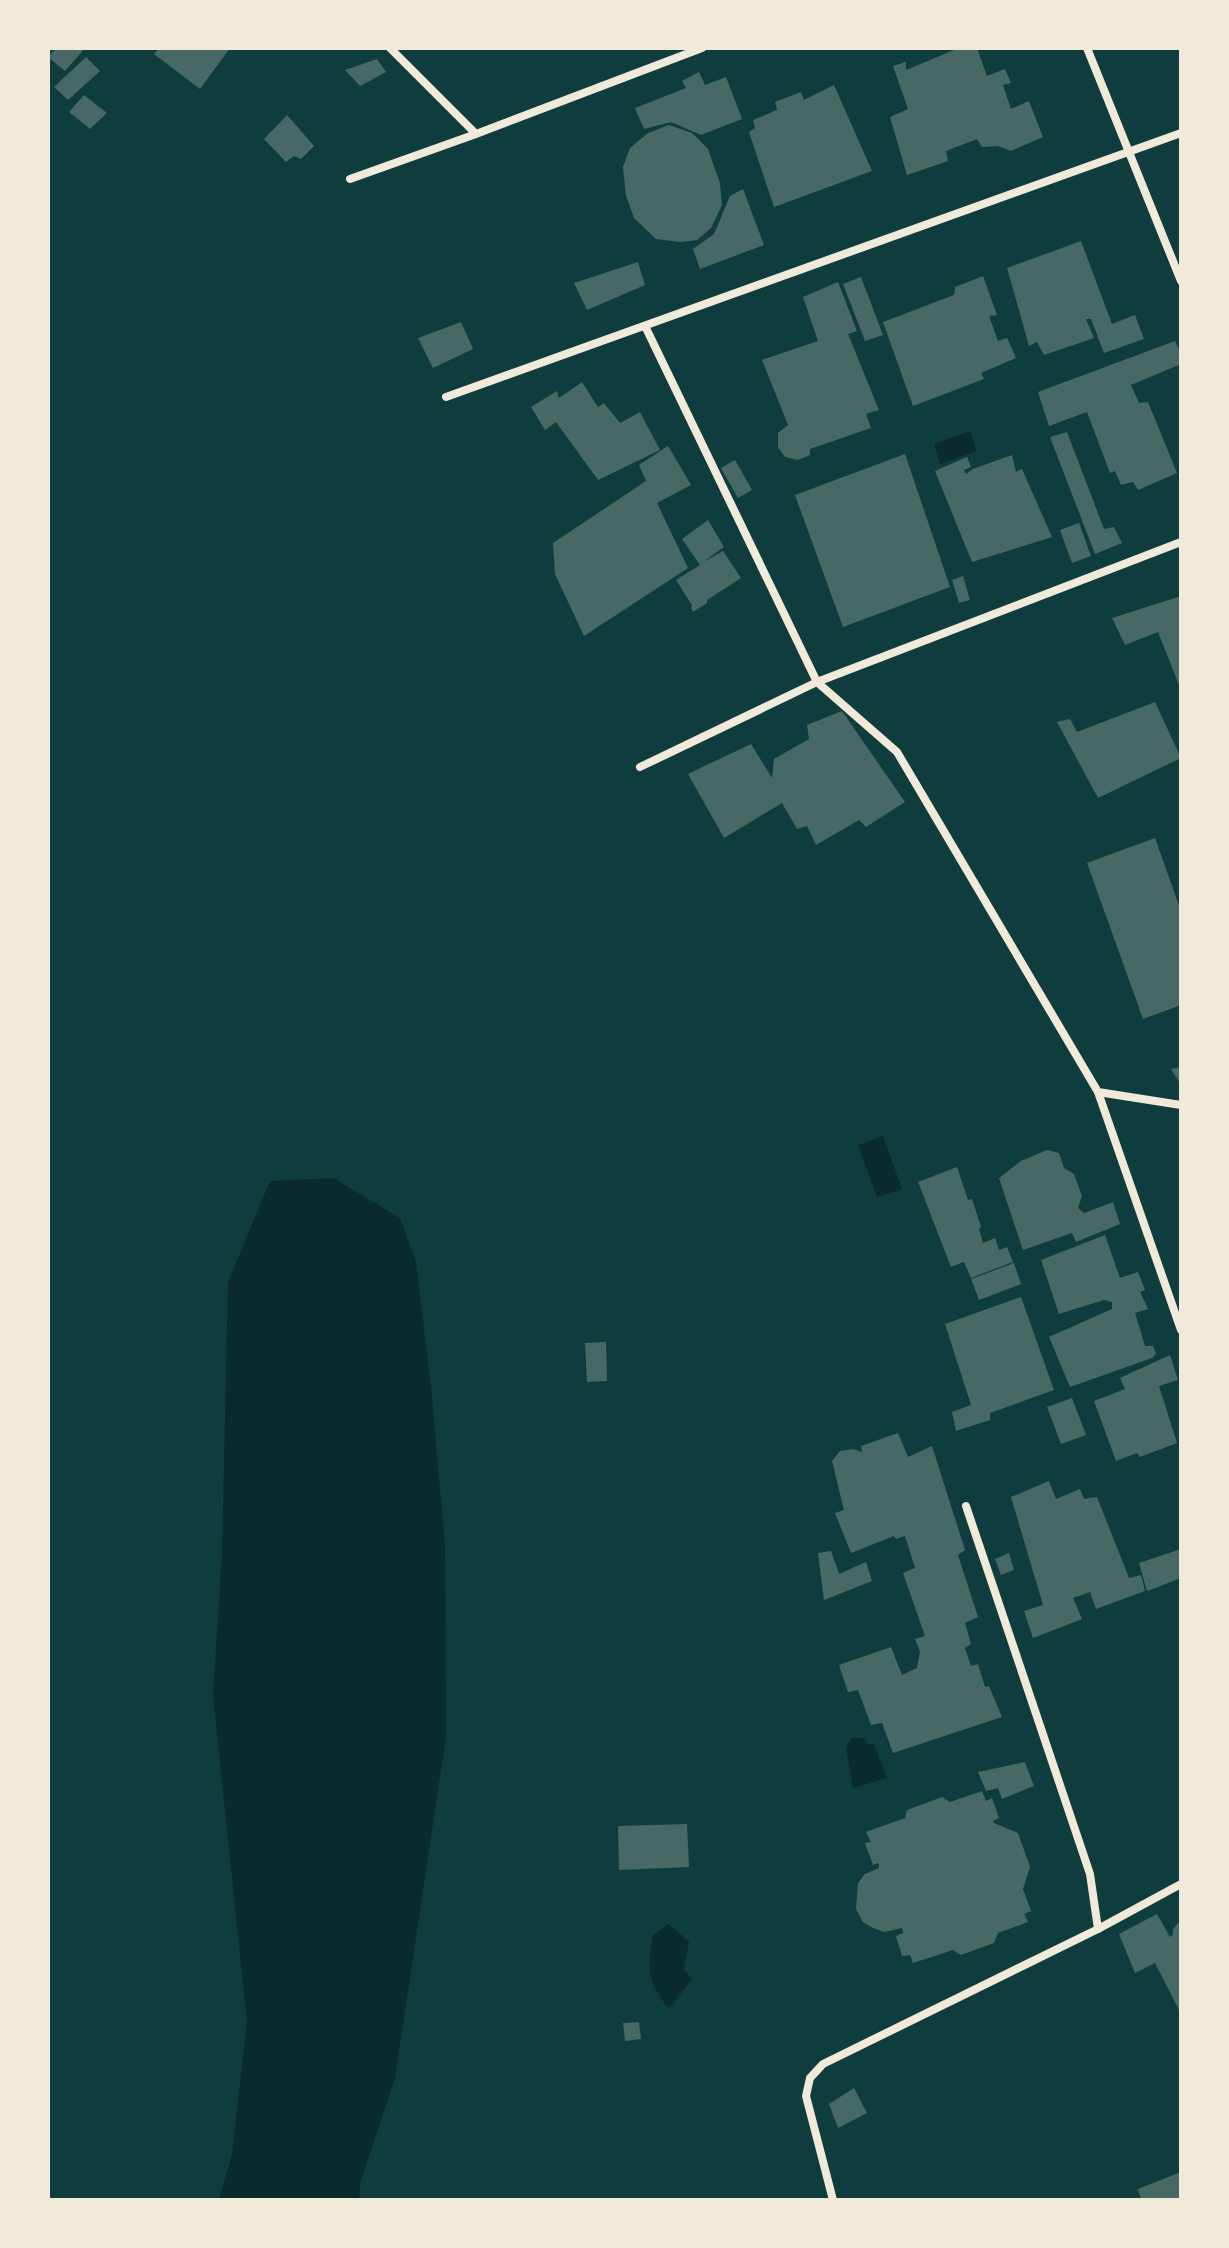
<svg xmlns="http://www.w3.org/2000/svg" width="1229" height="2248" font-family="'PT Sans',sans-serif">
  <rect width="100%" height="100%" fill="#0f3d3e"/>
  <path fill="#0a2a2b" d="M970,431L977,451L940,464L934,444Z
    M883,1136L902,1189L877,1197L858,1145Z
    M333,1178L400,1218L416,1262L431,1387L445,1546L446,1737L395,2078L360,2183L359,2200H219L232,2154L247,2022L213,1695L222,1554L228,1282L270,1181Z
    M851,1738H864L868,1744H874L887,1778L853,1788L846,1748Z
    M668,1924L689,1941L684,1969L692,1979L669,2009C647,1980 647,1971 653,1935Z"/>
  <path fill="#486865" d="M56,48H85L65,71L48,57Z
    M159,48H230L200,89L154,54Z
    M959,48H977L987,76L1005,69L1011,83L1003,85L1011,109L1029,101L1043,137L1011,151L998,146L982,147L977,139L946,151L948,161L907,175L890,117L908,109L893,66L906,62V70Z
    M86,57L100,71L68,100L54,87Z
    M377,59L386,72L360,86L345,70Z
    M699,72L705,85L726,77L742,119L701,135L671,122L644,129L635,108L686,88L682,81Z
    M834,85L872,171L774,207L749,132L755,128L753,120L777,110L775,102L801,92L804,100Z
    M84,95L107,113L90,129L69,112Z
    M287,115L314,146L301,159L294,156L286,162L264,139Z
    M669,125L692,133L708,149L720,183L722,205L711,228L697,240L681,242L656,239L634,218L626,196L623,167L630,148L648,133Z
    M743,189L764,245L700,269L693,249L714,234L730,196Z
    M1081,241L1112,324L1135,315L1144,339L1104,353L1091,319H1086L1094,338L1044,355L1037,342L1029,346L1007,268Z
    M638,262L645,285L587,310L574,283Z
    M983,276L997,315L989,316L998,341L1007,338L1016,358L981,373L984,379L913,406L883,322L954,295L955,287Z
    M861,277L883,335L865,341L843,284Z
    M838,282L857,331L848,334L879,410L866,414L871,428L810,449V455L798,460L785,457L778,447V433L788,425L762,360L818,341L803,297Z
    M461,322L473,349L433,368L418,338Z
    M1175,341L1181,354V364L1131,385L1139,403L1148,402L1177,473L1138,490L1133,482L1121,485L1115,471L1110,473L1087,412L1049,426L1038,392Z
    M582,382L598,407L604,403L620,423L640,412L660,450L598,480L556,422L545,430L531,407L557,391L559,398Z
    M1067,432L1104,529L1114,527L1122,543L1095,554L1050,437Z
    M668,446L691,485L657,503L688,568L584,636L555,574L553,543L646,481L639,465Z
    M905,454L950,587L843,627L795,495Z
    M1012,455L1016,472L1022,469L1052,537L972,562L935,471L967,457L971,467L964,470L966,474L973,469Z
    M735,460L752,490L738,498L721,468Z
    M708,520L724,547L703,562L723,551L741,578L707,600V603L693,612L691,608L692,605L676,580L700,565L682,539Z
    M1079,523L1091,556L1072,563L1060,530Z
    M963,576L970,600L959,603L952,580Z
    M1181,596V690L1158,632L1125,645L1112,618Z
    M1155,702L1181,758L1098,798L1057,722L1070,719L1077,732Z
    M842,711L905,802L866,827L859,820L816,845L807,826L797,829L782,803L724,838L688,774L751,744L772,778L774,759L809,739L807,725Z
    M1155,838L1181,911V1005L1143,1019L1087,863Z
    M1181,1067V1085L1171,1069Z
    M1047,1150L1059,1153L1064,1168L1074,1174L1082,1196L1078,1208L1084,1213L1113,1202L1120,1224L1076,1242L1072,1233L1023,1250L999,1178L1021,1161Z
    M957,1167L968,1200L972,1199L981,1227L979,1229L983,1243L995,1238L999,1250L1007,1247L1013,1262L971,1278L964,1262L951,1267L918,1182Z
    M1105,1235L1120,1278L1138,1272L1145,1290L1140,1292L1148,1309L1135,1313L1145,1346H1153L1156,1354L1152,1358L1070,1387L1049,1337L1112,1309V1302L1104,1300L1059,1314L1041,1260Z
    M1014,1263L1021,1284L979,1300L971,1279Z
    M1021,1297L1054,1390L990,1413V1420L956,1431L952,1412L971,1405L945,1324Z
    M606,1342L607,1381L587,1382L585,1343Z
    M1170,1355L1178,1380L1159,1386L1177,1443L1140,1457L1137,1453L1116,1461L1094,1401L1125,1389L1120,1378Z
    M1072,1398L1086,1435L1061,1444L1047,1407Z
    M898,1433L908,1457L932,1446L965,1550L958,1555L978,1617L965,1623L971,1644L965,1648L971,1666L978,1664L985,1687L989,1686L1002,1717L893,1753L882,1723L871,1725L858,1690L848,1692L839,1665L891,1647L902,1675L917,1668L920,1652L915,1639L925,1636L903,1573L915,1568L905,1536L896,1539L894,1536L851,1553L835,1513L844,1510L832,1461L840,1451L853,1449L862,1452L861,1446Z
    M1049,1481L1056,1499L1080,1489L1084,1499L1097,1497L1129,1578L1141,1575L1145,1591L1096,1609L1090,1592L1073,1598L1082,1619L1033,1638L1024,1611L1043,1605L1011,1497Z
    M1181,1549V1578L1147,1591L1139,1563Z
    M831,1551L839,1574L866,1562L872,1581L824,1600L818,1553Z
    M1009,1553L1014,1570L1001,1575L995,1559Z
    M1025,1762L1034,1786L1002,1799L998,1788L986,1791L978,1772Z
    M982,1791L986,1801L992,1798L999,1818L993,1821L994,1823L1018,1833L1030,1867L1023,1889L1031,1911L1024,1914L1028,1922L998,1933L994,1943L961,1955L953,1950L913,1963L910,1955L902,1956L896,1936L903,1933L902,1928L884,1932L873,1928L863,1922L856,1909L858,1883L865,1874L879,1868V1863L873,1865L865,1843L871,1842L866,1832L905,1818L907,1810L942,1797L950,1802Z
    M687,1824L689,1867L619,1870L618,1826Z
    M1157,1914L1170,1937L1173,1935V1929L1181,1920V2014L1155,1963L1135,1973L1119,1934Z
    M639,2022L641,2039L625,2041L623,2023Z
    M854,2088L867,2113L838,2128L829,2104Z
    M1181,2172V2200H1141L1138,2189Z"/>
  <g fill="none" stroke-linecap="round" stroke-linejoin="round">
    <path stroke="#f1e9da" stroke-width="8" d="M390,48L476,134
      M1087,48L1181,281
      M350,179L476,134L702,48
      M645,326L817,682L897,752L1098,1092L1181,1330
      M446,397L1181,133
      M640,767L817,682L1181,542
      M1098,1092L1181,1105
      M966,1506L1090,1874L1098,1929
      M833,2200L806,2096L810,2078L823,2064L1098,1929L1181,1884"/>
  </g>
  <rect width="1229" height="2248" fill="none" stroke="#f1e9da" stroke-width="100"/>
</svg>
